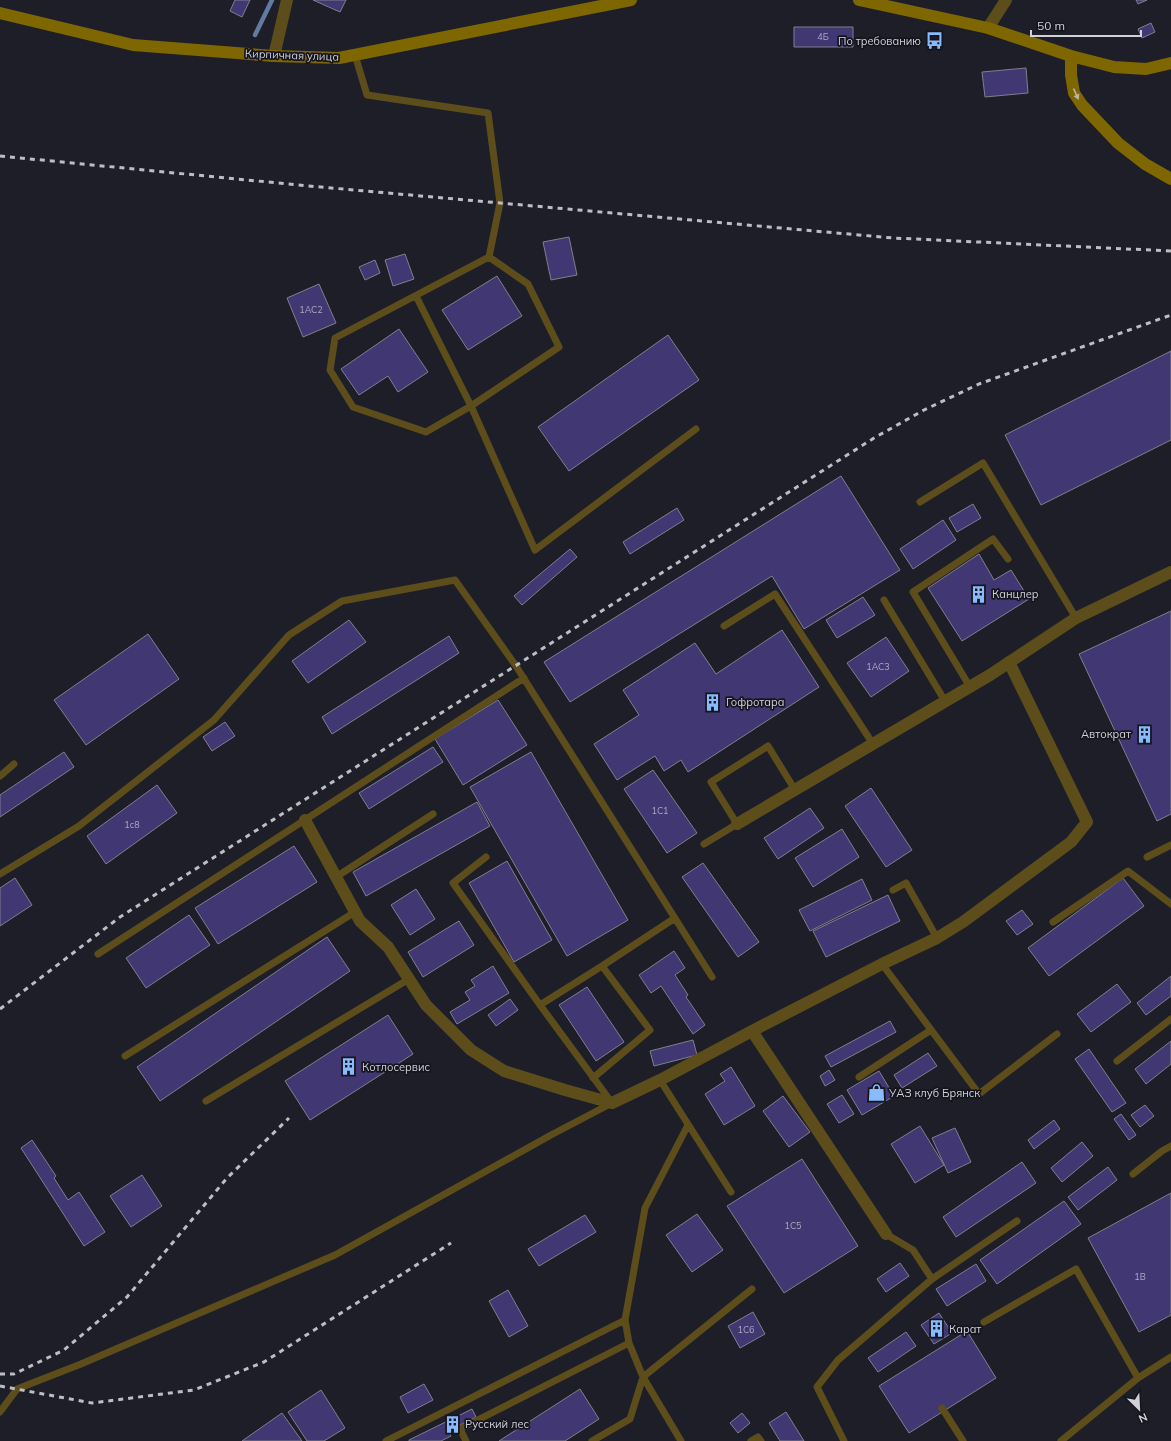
<svg xmlns="http://www.w3.org/2000/svg" width="1171" height="1441" font-family="Mulish,sans-serif">
  <rect width="100%" height="100%" fill="#1e1e29"/>
  <g fill="none" stroke-linecap="round" stroke-linejoin="round">
    <path stroke="#637ba3" stroke-width="4.5" d="M255,35L272,0"/>
  </g>
  <path fill="#413873" stroke="#7f7f8d" d="M235,0H250L242,17L230,11Z
    M313,0H346L340,12Z
    M1136,0H1147L1138,4Z
    M1151,23L1155,32L1142,38L1138,29Z
    M794,27H853V47H794Z
    M1026,68L1028,93L985,97L982,72Z
    M569,237L577,275L551,280L543,242Z
    M405,254L414,279L393,286L385,260Z
    M375,260L380,273L365,280L359,267Z
    M497,276L522,316L468,350L442,310Z
    M319,284L336,323L303,337L287,298Z
    M399,329L428,372L398,392L388,376L359,395L341,369Z
    M668,335L699,380L569,471L538,427Z
    M1171,351V440L1041,505L1005,435Z
    M841,476L900,570L804,629L772,576L570,702L544,662Z
    M973,504L981,518L957,532L949,518Z
    M677,508L684,520L630,554L623,542Z
    M943,520L956,540L913,569L900,549Z
    M570,549L577,557L522,605L514,596Z
    M979,554L994,580L1011,570L1029,599L962,641L928,588Z
    M863,597L875,615L837,638L826,620Z
    M1171,611V814L1157,821L1079,654Z
    M349,620L366,642L308,683L292,661Z
    M782,630L819,687L688,772L681,760L664,771L655,756L617,780L594,744L639,715L623,690L695,643L716,674Z
    M148,634L179,679L86,745L54,700Z
    M449,636L459,653L332,734L322,717Z
    M886,637L909,671L871,697L847,663Z
    M498,700L527,745L463,785L435,739Z
    M225,722L235,736L212,751L203,737Z
    M433,747L443,762L369,809L359,793Z
    M64,752L74,767L0,817V795Z
    M531,752L628,920L567,956L470,787Z
    M653,770L697,833L667,853L624,789Z
    M157,785L177,813L106,864L87,836Z
    M871,788L912,850L886,867L845,806Z
    M477,802L490,826L366,896L353,872Z
    M810,808L824,828L778,859L764,838Z
    M842,829L859,857L813,887L795,858Z
    M294,846L317,882L218,944L195,908Z
    M507,861L552,940L514,962L469,883Z
    M703,863L759,942L738,957L682,877Z
    M15,878L32,905L0,926V888Z
    M1123,878L1144,906L1049,976L1028,948Z
    M862,879L872,900L810,931L799,910Z
    M416,889L435,919L410,935L391,905Z
    M888,895L900,921L826,957L813,931Z
    M1022,910L1033,924L1017,935L1006,921Z
    M189,915L210,945L146,988L126,958Z
    M459,921L474,945L423,977L408,952Z
    M327,937L350,971L160,1101L137,1067Z
    M674,951L685,968L675,975L688,995L686,997L705,1025L693,1034L661,986L651,993L639,975Z
    M493,966L509,993L457,1024L450,1012L470,1000L465,992L475,986L471,980Z
    M1171,976V996L1146,1015L1137,1003Z
    M1117,984L1131,1002L1091,1032L1077,1014Z
    M587,987L624,1042L596,1061L559,1005Z
    M510,999L518,1010L496,1026L488,1015Z
    M388,1015L413,1054L310,1120L285,1081Z
    M890,1021L896,1032L831,1067L825,1056Z
    M693,1040L697,1055L654,1066L650,1051Z
    M1171,1041V1064L1146,1084L1135,1069Z
    M1089,1049L1126,1103L1112,1112L1075,1059Z
    M928,1053L937,1066L902,1088L894,1075Z
    M731,1067L755,1106L724,1125L705,1094L725,1081L720,1074Z
    M829,1070L835,1080L825,1086L820,1076Z
    M879,1071L894,1096L862,1115L847,1090Z
    M842,1095L854,1114L839,1123L827,1104Z
    M783,1096L810,1132L789,1147L763,1111Z
    M1145,1105L1154,1116L1140,1127L1131,1115Z
    M1121,1114L1136,1135L1129,1140L1114,1119Z
    M1054,1120L1060,1129L1034,1149L1028,1140Z
    M920,1126L944,1165L915,1183L891,1144Z
    M955,1128L971,1162L948,1173L932,1138Z
    M32,1140L56,1176L54,1178L68,1200L79,1192L105,1232L84,1246L21,1148Z
    M1082,1142L1093,1156L1062,1182L1051,1168Z
    M802,1159L858,1246L784,1293L727,1206Z
    M1022,1162L1036,1183L956,1237L943,1217Z
    M1108,1167L1117,1180L1078,1210L1068,1197Z
    M142,1175L162,1206L131,1227L110,1196Z
    M1171,1193V1315L1139,1332L1088,1238Z
    M1064,1201L1081,1224L997,1284L980,1260Z
    M697,1214L723,1250L692,1272L666,1235Z
    M585,1215L596,1232L539,1266L528,1249Z
    M900,1263L909,1276L886,1292L877,1279Z
    M976,1264L986,1281L947,1306L936,1289Z
    M508,1290L528,1326L509,1337L489,1301Z
    M753,1312L765,1334L740,1348L728,1326Z
    M939,1313L952,1333L934,1344L921,1325Z
    M967,1331L996,1378L909,1433L879,1386Z
    M906,1332L916,1346L878,1372L868,1358Z
    M424,1384L433,1400L408,1413L400,1397Z
    M580,1389L599,1419L565,1441H499Z
    M321,1390L345,1428L324,1441H307L288,1412Z
    M472,1409L476,1417L448,1431L451,1436L441,1441H409V1440Z
    M786,1412L804,1441H780L769,1423Z
    M282,1413L302,1441H242Z
    M742,1413L750,1423L738,1433L730,1423Z"/>
  <g fill="none" stroke-linecap="round" stroke-linejoin="round">
    <path stroke="#5c4d1b" stroke-width="7" d="M355,55L367,95L488,113L500,203L489,257L335,338L330,370L353,407L426,432L471,406L559,347L528,284L489,257
      M416,296L471,406L535,550L696,429
      M920,502L983,463L1076,618
      M884,600L945,701
      M724,626L775,594L873,744
      M970,687L913,592L993,539L1008,559
      M0,776L14,764
      M704,844L737,824L711,782L768,746L795,790
      M1147,857L1171,845
      M0,874L79,826L214,720L289,635L342,601L455,580L516,666L712,977
      M336,877L433,814
      M893,890L906,883L937,938
      M1053,922L1128,871L1171,904
      M98,954L524,678
      M882,964L979,1094L1057,1034
      M602,966L675,918
      M540,1005L602,966L650,1030L593,1078
      M125,1056L355,912
      M1117,1061L1171,1019
      M859,1077L931,1030
      M660,1080L731,1192
      M206,1101L409,979
      M1133,1174L1162,1151L1171,1146
      M886,1234L913,1250L932,1279
      M625,1320L629,1343
      M984,1322L1076,1269L1138,1378
      M942,1408L963,1441
      M0,1412L17,1389L81,1364L335,1255L551,1135L612,1103L540,1005L453,883L486,857
      M386,1441L625,1320L645,1208L688,1125
      M466,1441L460,1429L629,1343L643,1377L681,1441
      M592,1441L630,1419L643,1377L752,1289
      M751,1441L758,1437L761,1441
      M844,1441L817,1387L838,1360L932,1279L1017,1221
      M1061,1441L1138,1378L1171,1357"/>
    <path stroke="#5c4d1b" stroke-width="12" d="M988,28L1006,0
      M274,56L287,0
      M305,820L360,921L388,947L426,1005L471,1050L504,1071L565,1090L612,1103L660,1080L752,1031L882,964L937,938L963,922L1071,842L1087,822L1009,662
      M737,824L990,675L1076,618L1171,572
      M752,1031L886,1234"/>
    <path stroke="#7e6600" stroke-width="12" d="M859,0L988,28L1071,56L1114,67L1146,69L1171,63
      M0,13L133,45L274,56L339,58L631,0
      M1071,56V75L1074,93L1082,105L1118,143L1145,164L1171,179"/>
    <path stroke="#bdbdc5" stroke-width="3" stroke-dasharray="5 5" stroke-linecap="butt" d="M0,156L309,186L893,238L1171,251
      M0,1009L120,917L874,438L924,410L979,384L1171,315
      M0,1374H14L64,1350L127,1297L227,1178L289,1118
      M0,1386L92,1403L194,1390L264,1362L451,1243"/>
  </g>
  <defs><path id="oneway-solid" d="M-6-.8H1V-3.2L6.5 0L1 3.2V.8H-6Z"/></defs>
  <use fill="#bcb6a2" href="#oneway-solid" transform="translate(1076 94) rotate(66)"/>
  <defs>
    <symbol id="bus-bare" viewBox="-9 -9 18 18"><path d="M-5-6H5V4H4V6H2V4H-2V6H-4V4H-5ZM-3.5-4V0h7V-4ZM-3.5 1.2v1.5H-2V1.2ZM2 1.2v1.5H3.5V1.2Z" fill="#89bafc" stroke="#15151f" stroke-width="2.5" paint-order="stroke"/></symbol>
    <symbol id="building-bare" viewBox="-9 -9 18 18"><path d="M-4-6H4V6H1V3H-1V6H-4ZM-2.5-4.3h1.7v1.8h-1.7ZM.8-4.3h1.7v1.8H.8ZM-2.5-1h1.7V.8h-1.7ZM.8-1h1.7V.8H.8Z" fill="#89bafc" stroke="#15151f" stroke-width="2.5" paint-order="stroke"/></symbol>
    <symbol id="shop-bare" viewBox="-9 -9 18 18"><path d="M-5-2.5h2.3a2.7 3.5 0 0 1 5.4 0H5L5.5 6h-11ZM-1.5-2.5h3a1.5 2.3 0 0 0-3 0Z" fill="#89bafc" stroke="#15151f" stroke-width="2.5" paint-order="stroke"/></symbol>
  </defs>
  <g fill-rule="evenodd">
    <use href="#bus-bare" x="922" y="28" width="25" height="25"/>
    <use href="#building-bare" x="966" y="582" width="25" height="25"/>
    <use href="#building-bare" x="700" y="690" width="25" height="25"/>
    <use href="#building-bare" x="1132" y="722" width="25" height="25"/>
    <use href="#building-bare" x="336" y="1054" width="25" height="25"/>
    <use href="#shop-bare" x="864" y="1080" width="25" height="25"/>
    <use href="#building-bare" x="924" y="1316" width="25" height="25"/>
    <use href="#building-bare" x="440" y="1412" width="25" height="25"/>
  </g>
  <g text-anchor="middle" stroke-width="3.5" stroke-linejoin="round" paint-order="stroke">
    <g font-size="9" fill="#acaabf">
      <text x="823" y="40">4Б</text>
      <text x="311" y="313">1АС2</text>
      <text x="878" y="670">1АС3</text>
      <text x="660" y="814">1С1</text>
      <text x="132" y="828">1с8</text>
      <text x="793" y="1229">1С5</text>
      <text x="1140" y="1280">1В</text>
      <text x="746" y="1333">1С6</text>
    </g>
    <g font-size="11" fill="#d0d0d8" stroke="#15151f" text-anchor="start">
      <text x="921" y="45" text-anchor="end">По требованию</text>
      <text x="992" y="598">Канцлер</text>
      <text x="726" y="706">Гофротара</text>
      <text x="1131" y="738" text-anchor="end">Автократ</text>
      <text x="362" y="1071">Котлосервис</text>
      <text x="889" y="1097">УАЗ клуб Брянск</text>
      <text x="949" y="1333">Карат</text>
      <text x="465" y="1428">Русский лес</text>
    </g>
    <g font-size="11" fill="#d0d0d8" stroke="#15151f">
      <text transform="translate(292 55) rotate(2)" y="4">Кирпичная улица</text>
    </g>
  </g>
  <g transform="translate(1139 1409) rotate(156)" stroke="#15151f" stroke-width="3" paint-order="stroke">
  <path d="M0-3L7 15L0 10L-7 15Z" fill="#d0d0d8"/>
  <text y="-6" font-size="11" font-weight="bold" text-anchor="middle" fill="#d0d0d8">N</text>
  </g>
  <path d="M1031 30v6h110v-6" fill="none" stroke="#d0d0d8" stroke-width="2"/>
  <text x="1037" y="30" font-size="12" fill="#d0d0d8" stroke="#15151f" stroke-width="3" paint-order="stroke">50 m</text>
</svg>
